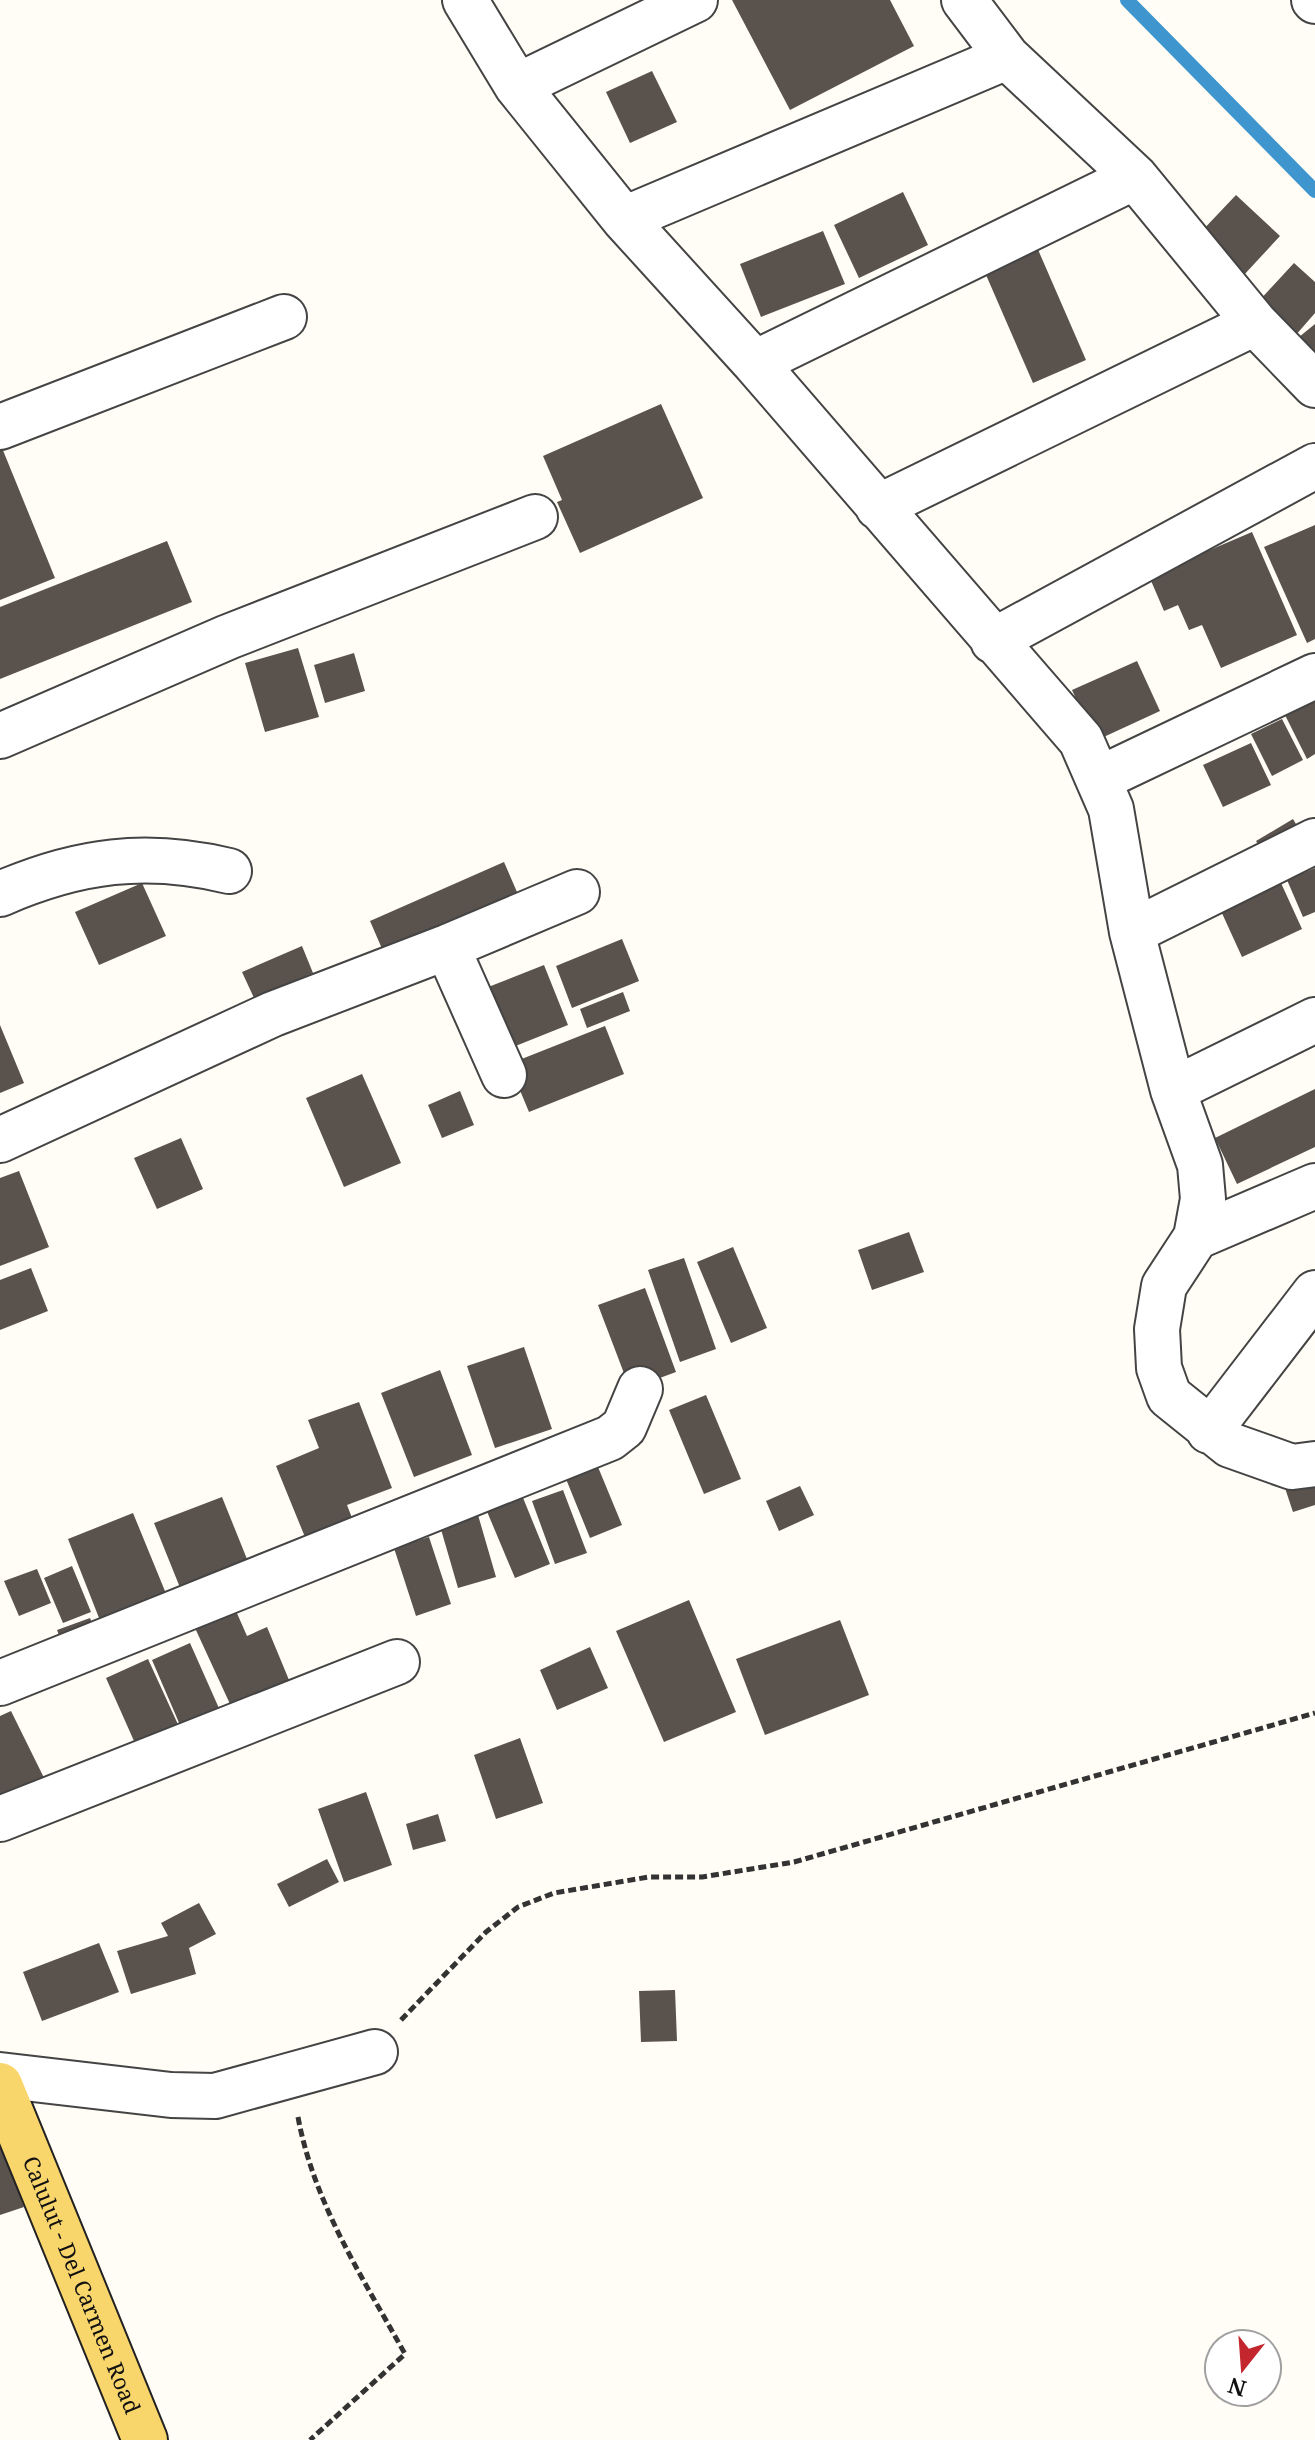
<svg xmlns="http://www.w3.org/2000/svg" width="1315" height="2440" font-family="'Noto Serif',serif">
  <rect width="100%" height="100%" fill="#fffdf5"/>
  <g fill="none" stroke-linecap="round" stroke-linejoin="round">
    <path stroke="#3f96cf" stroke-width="14" d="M1127,0L1315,191"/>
  </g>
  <path fill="#5a524d" d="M732,0H890L914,46L790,110Z
    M652,71L677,122L630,143L606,92Z
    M903,192L928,245L859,278L834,225Z
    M1236,195L1280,236L1243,276L1199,234Z
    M823,231L845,284L761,317L740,264Z
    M1036,245L1086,360L1033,383L983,268Z
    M1294,263L1315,282V313L1295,336L1258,302Z
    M1315,324V355L1299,337Z
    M661,404L703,498L580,553L557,502L562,500L543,456Z
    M0,443L55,578L0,600Z
    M1315,525V639L1307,643L1264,547Z
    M1252,532L1297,635L1221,668L1202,625L1189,630L1178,605L1164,611L1149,576Z
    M167,541L192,602L0,679V607Z
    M298,648L319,717L265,732L245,663Z
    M354,653L365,691L325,703L314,665Z
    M1137,661L1160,711L1095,741L1072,690Z
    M1315,691V754L1307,759L1281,707Z
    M1282,719L1303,760L1272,776L1251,734Z
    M1251,743L1271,785L1223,807L1203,765Z
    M1293,819L1303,836L1267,858L1256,841Z
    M504,862L517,892L383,951L370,921Z
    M1315,868V912L1303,917L1287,880Z
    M142,883L166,936L99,965L75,912Z
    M1281,883L1302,929L1242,957L1221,911Z
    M622,939L639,981L572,1008L556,966Z
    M302,946L313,973L254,998L242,972Z
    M544,965L568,1025L498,1053L473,993Z
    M623,992L630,1011L587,1028L580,1009Z
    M0,1025L24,1083L0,1093Z
    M605,1026L624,1074L529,1112L509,1064Z
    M362,1074L401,1163L344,1187L306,1098Z
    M1315,1089V1147L1237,1184L1215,1138Z
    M460,1091L474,1125L442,1138L428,1105Z
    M181,1138L203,1189L157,1209L134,1158Z
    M19,1171L49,1247L0,1266V1178Z
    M909,1232L924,1272L872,1290L858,1250Z
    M733,1247L767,1328L731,1343L697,1262Z
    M684,1258L716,1349L680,1362L648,1270Z
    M31,1268L48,1311L0,1330V1280Z
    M645,1288L676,1372L630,1389L598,1305Z
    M524,1347L552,1429L495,1448L467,1366Z
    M440,1370L472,1455L414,1477L381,1393Z
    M706,1395L741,1479L704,1494L669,1410Z
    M359,1402L392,1488L347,1505L354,1523L307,1542L276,1466L319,1448L308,1420Z
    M598,1467L622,1525L590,1538L566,1479Z
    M1315,1475V1505L1293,1512L1284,1485Z
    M800,1486L814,1515L779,1531L766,1501Z
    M519,1488L550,1564L515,1578L483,1502Z
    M563,1490L587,1553L555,1564L532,1501Z
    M222,1497L249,1564L181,1590L154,1523Z
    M476,1508L496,1577L458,1588L438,1519Z
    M133,1513L167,1596L101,1623L68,1539Z
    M429,1537L451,1604L416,1616L394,1548Z
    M72,1566L91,1612L63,1623L44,1578Z
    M37,1569L51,1603L19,1616L4,1581Z
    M689,1600L736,1712L664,1742L616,1631Z
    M236,1611L247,1636L267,1627L294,1692L236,1717L195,1628Z
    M90,1618L98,1638L65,1651L57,1630Z
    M840,1620L869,1695L765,1735L736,1659Z
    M190,1643L222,1715L183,1732L152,1660Z
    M590,1647L608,1688L557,1710L540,1670Z
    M148,1659L181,1731L138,1750L106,1678Z
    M11,1711L50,1790L0,1813V1716Z
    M520,1738L543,1803L496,1819L474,1755Z
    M366,1792L392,1865L344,1882L318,1809Z
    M438,1814L446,1841L413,1850L406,1824Z
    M327,1859L339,1882L289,1907L277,1884Z
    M199,1903L216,1934L189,1948L196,1974L131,1994L117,1951L168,1936L161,1923Z
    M99,1943L119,1992L42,2021L23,1972Z
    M675,1990L677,2041L641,2042L639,1991Z
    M0,2136L24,2207L0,2215Z"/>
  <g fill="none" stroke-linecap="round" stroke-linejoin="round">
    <defs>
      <path id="minor" d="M465,0L517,86L624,219L755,363L1081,740L1111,809L1132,932L1173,1090L1200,1165L1203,1199L1196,1237L1164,1286L1157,1329L1159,1368L1169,1396L1230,1445L1292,1467L1315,1464
        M964,0L1007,57L1135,177L1255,323L1315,385
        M1314,0L1315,1
        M517,86L695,0
        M624,219L1007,57
        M755,363L1135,177
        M0,427L284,317
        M878,507L1255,323
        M993,641L1315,466
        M0,736L228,637L535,517
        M1099,779L1315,676
        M0,894C78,860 146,851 229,871
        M1132,932L1315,841
        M447,947L504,1075
        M1173,1090L1315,1020
        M0,1140L273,1014L447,947L577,892
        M1196,1237L1315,1186
        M1209,1431L1315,1293
        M0,1683L610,1438L624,1427L640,1389
        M0,1819L397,1662
        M0,2075L171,2095L215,2096L375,2052"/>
      <g id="major">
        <path id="s1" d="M0,2085L145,2440"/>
      </g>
    </defs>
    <use href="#minor" stroke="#444" stroke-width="48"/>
    <use href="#major" stroke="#222" stroke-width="48"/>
    <path stroke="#333" stroke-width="5" stroke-dasharray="8 4" stroke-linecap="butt" d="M401,2020L486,1932L518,1907L554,1893L649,1877H702L794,1862L1315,1713
      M298,2117C314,2204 363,2278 405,2354L310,2440"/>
    <use href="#minor" stroke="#fff" stroke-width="44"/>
    <use href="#major" stroke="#f9d66b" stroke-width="44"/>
  </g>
  <g text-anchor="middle" stroke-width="8" stroke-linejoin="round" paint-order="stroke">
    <g font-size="22" fill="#111" stroke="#fff">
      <text dy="8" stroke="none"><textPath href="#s1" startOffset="216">Calulut - Del Carmen Road</textPath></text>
    </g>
  </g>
  <g transform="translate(1243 2368) rotate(197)"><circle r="38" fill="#ffffff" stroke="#a0a0a0" stroke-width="2"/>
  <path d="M0-6L14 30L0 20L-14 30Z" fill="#c4262e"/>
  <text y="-12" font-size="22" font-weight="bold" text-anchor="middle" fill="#111111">N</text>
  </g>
</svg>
